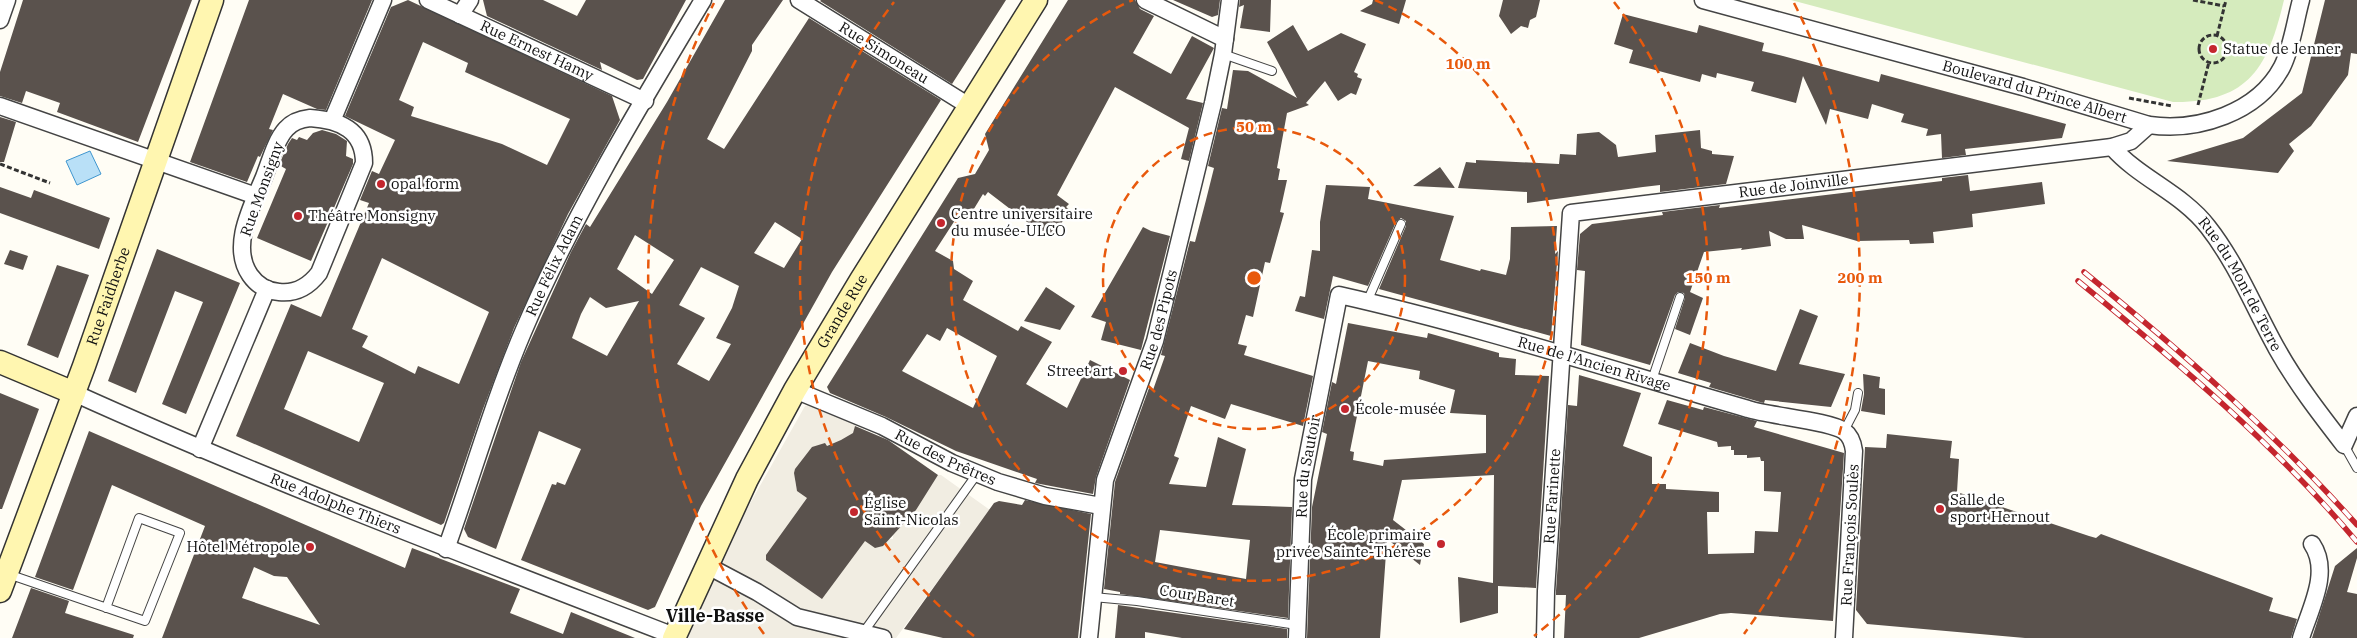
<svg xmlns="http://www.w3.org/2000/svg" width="2357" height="638" font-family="'IBM Plex Serif',serif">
  <rect width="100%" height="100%" fill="#fffdf5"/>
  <path fill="#d5ebbd" d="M1791,0H2284C2268,67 2249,103 2173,102Z"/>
  <path fill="#f1ede2" d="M814,404L856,422L852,439L818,450L813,447L795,470L799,476L795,481L797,490L808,498L804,501L805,502L799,511L798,510L775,546L767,553L766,558L819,597L826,594L825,593L831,585L832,586V582L864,540L893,539V535L907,516L916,511L915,509L938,475H941L990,510L896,638H684L721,555L805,406Z"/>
  <path fill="#b9e0f7" stroke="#3f96cf" d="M90,151L101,174L77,185L66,161Z"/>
  <path fill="#5a524d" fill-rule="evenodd" d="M23,0H192L138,142L57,112L60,103L26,91L22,103L0,96V72Z
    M249,0H372L326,110L317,109L283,94L269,129L273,130L260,157L258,156L247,182L190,162Z
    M408,0L612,96L620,120L568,214L514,328L483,409L444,523L441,525L236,436L291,304L321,317L369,203L360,200L372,171L379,174L395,140L345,116L391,7ZM423,42L468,63L465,72L570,119L547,165L502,144L411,116L414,107L399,100ZM382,258L489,312L459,384L418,366L415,374L362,347L368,336L352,329ZM308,351L384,383L359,442L284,409Z
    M483,0H543L577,16L586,0H686L643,79L637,80L600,62L602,70L487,16Z
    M725,0H783L752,45V51L707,139L724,149L809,18L941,100L832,272L701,506L655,607L648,610L521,560L552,484L556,485L557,482L565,485L581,449L539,431L496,549L468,537L464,529L521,362L571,252L586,224L590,227L667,102ZM775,222L802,239L784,268L754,253ZM635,235L674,260L652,294L617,269ZM701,267L739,286L732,308L716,338L731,344L709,381L677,364L705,318L679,305ZM590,297L606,308L639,301L607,356L572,338L581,314Z
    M821,0H1006L952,84L820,1Z
    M1068,0H1135L1140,9L1154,16L1133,53L1171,74L1192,36L1214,48L1186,99L1203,103L1189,161L1181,159L1189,128L1115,87L1057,195L1069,204L1066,207L1071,211L1051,236L1046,232L1044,235L988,192L985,196L983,194L972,212L968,209L963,216L959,214L935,251L953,261L954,269L973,281L963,300L1018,331L1021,326L1052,342L1026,384L1067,408L1090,360L1130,380L1096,477L1093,494L1035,483L1037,479L956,451L886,417L830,393L827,387L958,178L975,174L989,150L985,134ZM947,328L997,356L973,408L902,371L927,334L940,341Z
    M1173,0H1220L1218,15L1212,17Z
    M1240,0H1271L1270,32L1240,28L1244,5L1239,7Z
    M1373,0H1406L1399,24L1360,11L1372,4Z
    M1503,0H1540L1536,17L1530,20L1528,28L1521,26L1511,34L1499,16Z
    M2325,0H2357V54L2351,53L2348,75L2311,126L2289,144L2294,151L2278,173L2167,161L2243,138L2302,93Z
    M1623,14L1697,33L1699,25L1764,43L1762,51L1783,56L1879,82L1881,74L2066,124L2062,138L1965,149L1966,155L1942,158L1941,134L1926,136L1928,129L1901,122L1904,114L1872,104L1868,119L1830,109L1826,125L1803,76L1796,103L1751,91L1754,82L1717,73L1716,78L1702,74L1700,82L1629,63L1633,50L1614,44Z
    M1293,25L1308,51L1341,33L1366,44L1354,72L1358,74L1357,77L1362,79L1356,95L1351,93L1338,101L1325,81L1306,103L1309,105L1287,113L1277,168L1280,169L1278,180H1287L1280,212L1284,213L1270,263L1265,262L1253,317L1246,315L1238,344L1247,346L1244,355L1313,376L1303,426L1231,404L1225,419L1191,406L1174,456L1179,458L1169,484L1206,487L1218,437L1246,449L1232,505L1292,507L1288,618L1120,594V592L1104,589L1115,482L1149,388L1153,390L1165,356L1161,355L1190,241L1195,242L1206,200L1214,168L1208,166L1222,108L1227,109L1233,70L1248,71L1297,98L1267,42ZM1160,530L1250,540L1246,579L1155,562Z
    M0,117L16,122L4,162H0Z
    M322,130L336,134L347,141L346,156L353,159V164L311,261L257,238L286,169L279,165L288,144L292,138L297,140L299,137L307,140L313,133Z
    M1700,130L1701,148L1712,151V154L1734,156L1726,184L1660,192V185L1643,187L1527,203V192L1458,188L1466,162L1476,163V160L1559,164L1560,154L1576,155L1577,134L1599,132L1616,145L1618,157L1656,152L1655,135Z
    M1440,167L1455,188L1413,186Z
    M1968,175L1970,191L2042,182L2045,204L1972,214L1973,227L1933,232L1934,243L1910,244L1909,240L1857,241L1802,225L1804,239H1786L1769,231L1771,246L1741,250L1742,248L1704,252L1690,292L1703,298L1690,335L1675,329L1685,298L1684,293L1678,292L1675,295L1650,365L1581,345L1585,271L1577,270L1580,234L1592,224L1663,215L1662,212L1720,205L1719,208L1942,181V178Z
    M1326,185L1370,187L1368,199L1454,216L1440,260L1480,271L1481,269L1506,275L1510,259L1511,227L1557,226L1555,254L1558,251L1551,336L1379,289L1406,226V221L1401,218L1396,222L1368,286L1333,276L1324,319L1295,311L1300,296L1305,297L1312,250L1320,251V222Z
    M0,187L31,198L34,190L110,218L99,249L0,213Z
    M1143,227L1151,231L1170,236L1141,350L1101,340L1106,322L1091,317Z
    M157,249L240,283L186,414L162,404L203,302L175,291L136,393L108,381Z
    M10,250L28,256L23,270L4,264Z
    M57,265L89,275L58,358L27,345Z
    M1046,287L1075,306L1060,330L1024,321Z
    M1800,309L1818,316L1799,364L1845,374L1831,407L1765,400L1764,403L1760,402L1709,387L1711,383L1678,373L1690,343L1724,356L1776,371Z
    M1348,323L1427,338L1428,333L1499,353V357L1516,359L1515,375L1549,376L1536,588L1498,586V613L1460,623L1458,577L1493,583L1494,475L1402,480L1393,520L1424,544L1420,565L1387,539L1380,638H1307L1312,507L1327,434L1322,432L1332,382L1336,384ZM1368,361L1420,371L1419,379L1455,390L1450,413L1486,415V453L1384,460L1383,466L1353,460L1354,452L1350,451Z
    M1863,374L1880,377L1879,388L1885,389V415L1861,411L1864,394Z
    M1579,375L1641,393L1623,446L1652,457V484H1666V489L1719,492V512H1707L1708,554L1754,553L1755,531L1778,532L1781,492L1764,491V461H1761L1760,457L1747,458V455H1734V450H1731V446L1718,447L1717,442L1658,424L1667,400L1703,410L1704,407L1757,421L1754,427L1844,453L1833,621L1731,613L1720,614L1639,638H1564L1566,595H1556V591L1568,405L1577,406Z
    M0,393L39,409L2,509H0Z
    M855,426L888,440L938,475L916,510L883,546L875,548L865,541L822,599L766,560V555L807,498L797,491L794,473L795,469L812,447L825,443L827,446L841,440L853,433Z
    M89,431L405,568L412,548L520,589L510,613L563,634L571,612L635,638H162L205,526L112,485L73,590L35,577ZM254,567L274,576L287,577L320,625L242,598Z
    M1887,434L1952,441L1950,458L1959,459L1957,492L2089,536L2096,538L2101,534L2273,598L2269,611L2297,619L2291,638H2025L1867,624L1856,610L1865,447L1886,448Z
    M1025,500L1091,514L1078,638H943L904,629L994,503L999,501L1022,505Z
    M2357,548V558L2347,592L2357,594V638H2312L2335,566Z
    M31,588L69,601L65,613L134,635L133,638H12Z
    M1118,605L1287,629V638H1182L1145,632V638H1115Z"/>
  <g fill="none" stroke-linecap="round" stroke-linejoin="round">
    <defs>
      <path id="lane" d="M1223,54L1272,71
        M1367,302L1401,224
        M1652,380L1680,297
        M1844,431L1855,410L1858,393
        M2344,445L2357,468
        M8,574L145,621L180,533L139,518L106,608
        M1093,597L1137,601L1297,625
        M863,633L977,474"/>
      <g id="street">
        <path id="s1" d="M428,0L645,101"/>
        <path id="s2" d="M799,0L969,106"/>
        <path d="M1145,0L1225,39"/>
        <path id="s3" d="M1703,0L2023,87L2149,125C2197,132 2258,113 2282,67C2292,47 2295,22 2301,0"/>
        <path d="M460,15L470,0"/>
        <path d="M0,20L7,0"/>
        <path d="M0,106L256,196"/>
        <path d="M310,118C340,120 364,130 364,163L319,273C309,286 296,294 279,292C267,291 257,285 250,275C230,246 252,206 264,177C270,162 275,141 286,129C292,122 301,119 310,118Z"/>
        <path d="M332,121L383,0"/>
        <path id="s4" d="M2112,147C2140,179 2182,193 2208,227C2237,264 2254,308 2277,349C2296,383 2320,414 2344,445L2357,416"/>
        <path id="s5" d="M795,390L882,426L952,463L998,482L1045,496L1101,506"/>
        <path id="s6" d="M74,393C271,482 473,558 674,636"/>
        <path d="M200,449L267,289"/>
        <path id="s7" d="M446,549C472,477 493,402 523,332C571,219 640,105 703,0"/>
        <path d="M706,565L757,592L797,617L883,638"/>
        <path id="s8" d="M1089,638L1105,480L1155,341L1213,103L1223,54L1230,0"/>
        <path id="s9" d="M1297,638L1303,479L1339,295C1477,326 1612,370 1748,409C1770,416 1830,421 1844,431C1851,436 1853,443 1854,451L1844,638"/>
        <path id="s10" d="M1545,638L1546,591L1571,213L2112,147L2131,141L2149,125"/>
        <path d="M2301,638C2310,609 2331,572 2312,544"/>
      </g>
      <g id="secondary">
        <path d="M0,362L74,393"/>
        <path id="s11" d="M0,591L84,366L212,0"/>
        <path id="s12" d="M674,638L747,479L795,390L861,280L1036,0"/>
      </g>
    </defs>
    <use href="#lane" stroke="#444" stroke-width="10"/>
    <use href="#street" stroke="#444" stroke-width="19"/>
    <use href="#secondary" stroke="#333" stroke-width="25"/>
    <path stroke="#333" stroke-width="3" stroke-dasharray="5 2.5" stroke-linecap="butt" d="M2193,0L2224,6
      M2199 49a14 14 0 1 1 28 0a14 14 0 1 1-28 0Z
      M2217,36L2226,0
      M2129,98L2172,106
      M2198,105L2209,62
      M0,164L50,183"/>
    <use href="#lane" stroke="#fff" stroke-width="8"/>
    <use href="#street" stroke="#fff" stroke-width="16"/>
    <use href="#secondary" stroke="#fff6b0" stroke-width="22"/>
    <defs>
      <path id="rail" d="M2084,272C2181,351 2274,432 2357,525
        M2078,281C2177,362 2275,444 2357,542"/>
    </defs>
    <use href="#rail" stroke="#c4262e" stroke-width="5.5"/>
    <use href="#rail" stroke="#fff" stroke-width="4" stroke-dasharray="11" stroke-linecap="butt"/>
  </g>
  <g fill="none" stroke="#e8590c" stroke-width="2.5" stroke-dasharray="9 6">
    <circle cx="1254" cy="278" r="151"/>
    <path d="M1375 0A303 303 0 1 1 1133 0"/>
    <path d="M974 636A454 454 0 0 1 894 2M1614 2A454 454 0 0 1 1534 636"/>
    <path d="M764 634A606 606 0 0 1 714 3M1794 3A606 606 0 0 1 1744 634"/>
  </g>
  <g fill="#c4262e" stroke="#fff" stroke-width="2">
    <circle cx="2213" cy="49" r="5"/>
    <circle cx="381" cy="184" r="5"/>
    <circle cx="298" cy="216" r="5"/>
    <circle cx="941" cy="223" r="5"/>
    <circle cx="1123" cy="371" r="5"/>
    <circle cx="1345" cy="409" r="5"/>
    <circle cx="1940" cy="509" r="5"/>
    <circle cx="854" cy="512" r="5"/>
    <circle cx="1441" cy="544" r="5"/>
    <circle cx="310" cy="547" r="5"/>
  </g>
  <g text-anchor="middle" stroke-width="5" stroke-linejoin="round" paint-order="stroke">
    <g font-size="15" fill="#111" stroke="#fff" text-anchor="start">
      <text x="2223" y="54">Statue de Jenner</text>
      <text x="391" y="189">opal form</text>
      <text x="951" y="219">Centre universitaire<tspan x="951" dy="17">du musée-ULCO</tspan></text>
      <text x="308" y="221">Théâtre Monsigny</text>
      <text x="1113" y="376" text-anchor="end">Street art</text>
      <text x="1355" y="414">École-musée</text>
      <text x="1950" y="505">Salle de<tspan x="1950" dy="17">sport Hernout</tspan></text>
      <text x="864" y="508">Église<tspan x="864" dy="17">Saint-Nicolas</tspan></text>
      <text x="1431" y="540" text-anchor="end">École primaire<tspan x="1431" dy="17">privée Sainte-Thérèse</tspan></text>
      <text x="300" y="552" text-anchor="end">Hôtel Métropole</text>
    </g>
    <g font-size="15" fill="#111" stroke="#fff">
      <text dy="5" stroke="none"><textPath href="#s1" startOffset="120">Rue Ernest Hamy</textPath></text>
      <text dy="5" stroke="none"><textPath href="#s2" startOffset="100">Rue Simoneau</textPath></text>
      <text dy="5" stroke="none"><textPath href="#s3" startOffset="344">Boulevard du Prince Albert</textPath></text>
      <text dy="5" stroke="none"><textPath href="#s10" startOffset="650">Rue de Joinville</textPath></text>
      <text transform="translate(262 189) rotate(-70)" y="5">Rue Monsigny</text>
      <text dy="5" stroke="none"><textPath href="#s7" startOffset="304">Rue Félix Adam</textPath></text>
      <text dy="5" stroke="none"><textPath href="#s4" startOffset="191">Rue du Mont de Terre</textPath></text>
      <text dy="5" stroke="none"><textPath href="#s11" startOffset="314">Rue Faidherbe</textPath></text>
      <text dy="5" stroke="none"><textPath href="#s12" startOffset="368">Grande Rue</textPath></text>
      <text dy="5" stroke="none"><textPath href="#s8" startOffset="328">Rue des Pipots</textPath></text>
      <text dy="5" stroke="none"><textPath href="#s9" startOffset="611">Rue de l'Ancien Rivage</textPath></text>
      <text dy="5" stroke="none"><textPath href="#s5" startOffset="165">Rue des Prêtres</textPath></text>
      <text dy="5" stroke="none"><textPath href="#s9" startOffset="172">Rue du Sautoir</textPath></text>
      <text dy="5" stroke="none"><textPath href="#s10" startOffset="142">Rue Farinette</textPath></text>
      <text dy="5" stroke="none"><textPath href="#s6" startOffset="284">Rue Adolphe Thiers</textPath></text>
      <text transform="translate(1850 535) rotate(-87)" y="5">Rue François Soulès</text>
      <text transform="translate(1197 596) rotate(9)" y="5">Cour Baret</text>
    </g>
    <g font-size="18" font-weight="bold" fill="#111" stroke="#fff">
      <text x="715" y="622">Ville-Basse</text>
    </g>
  </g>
  <circle cx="1254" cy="278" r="8" fill="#e8590c" stroke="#fff" stroke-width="2.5"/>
  <g font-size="15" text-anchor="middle" font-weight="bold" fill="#e8590c" stroke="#fff" stroke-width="5" stroke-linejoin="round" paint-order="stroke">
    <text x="1468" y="69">100 m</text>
    <text x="1254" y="132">50 m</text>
    <text x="1708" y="283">150 m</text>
    <text x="1860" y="283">200 m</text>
  </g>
</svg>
